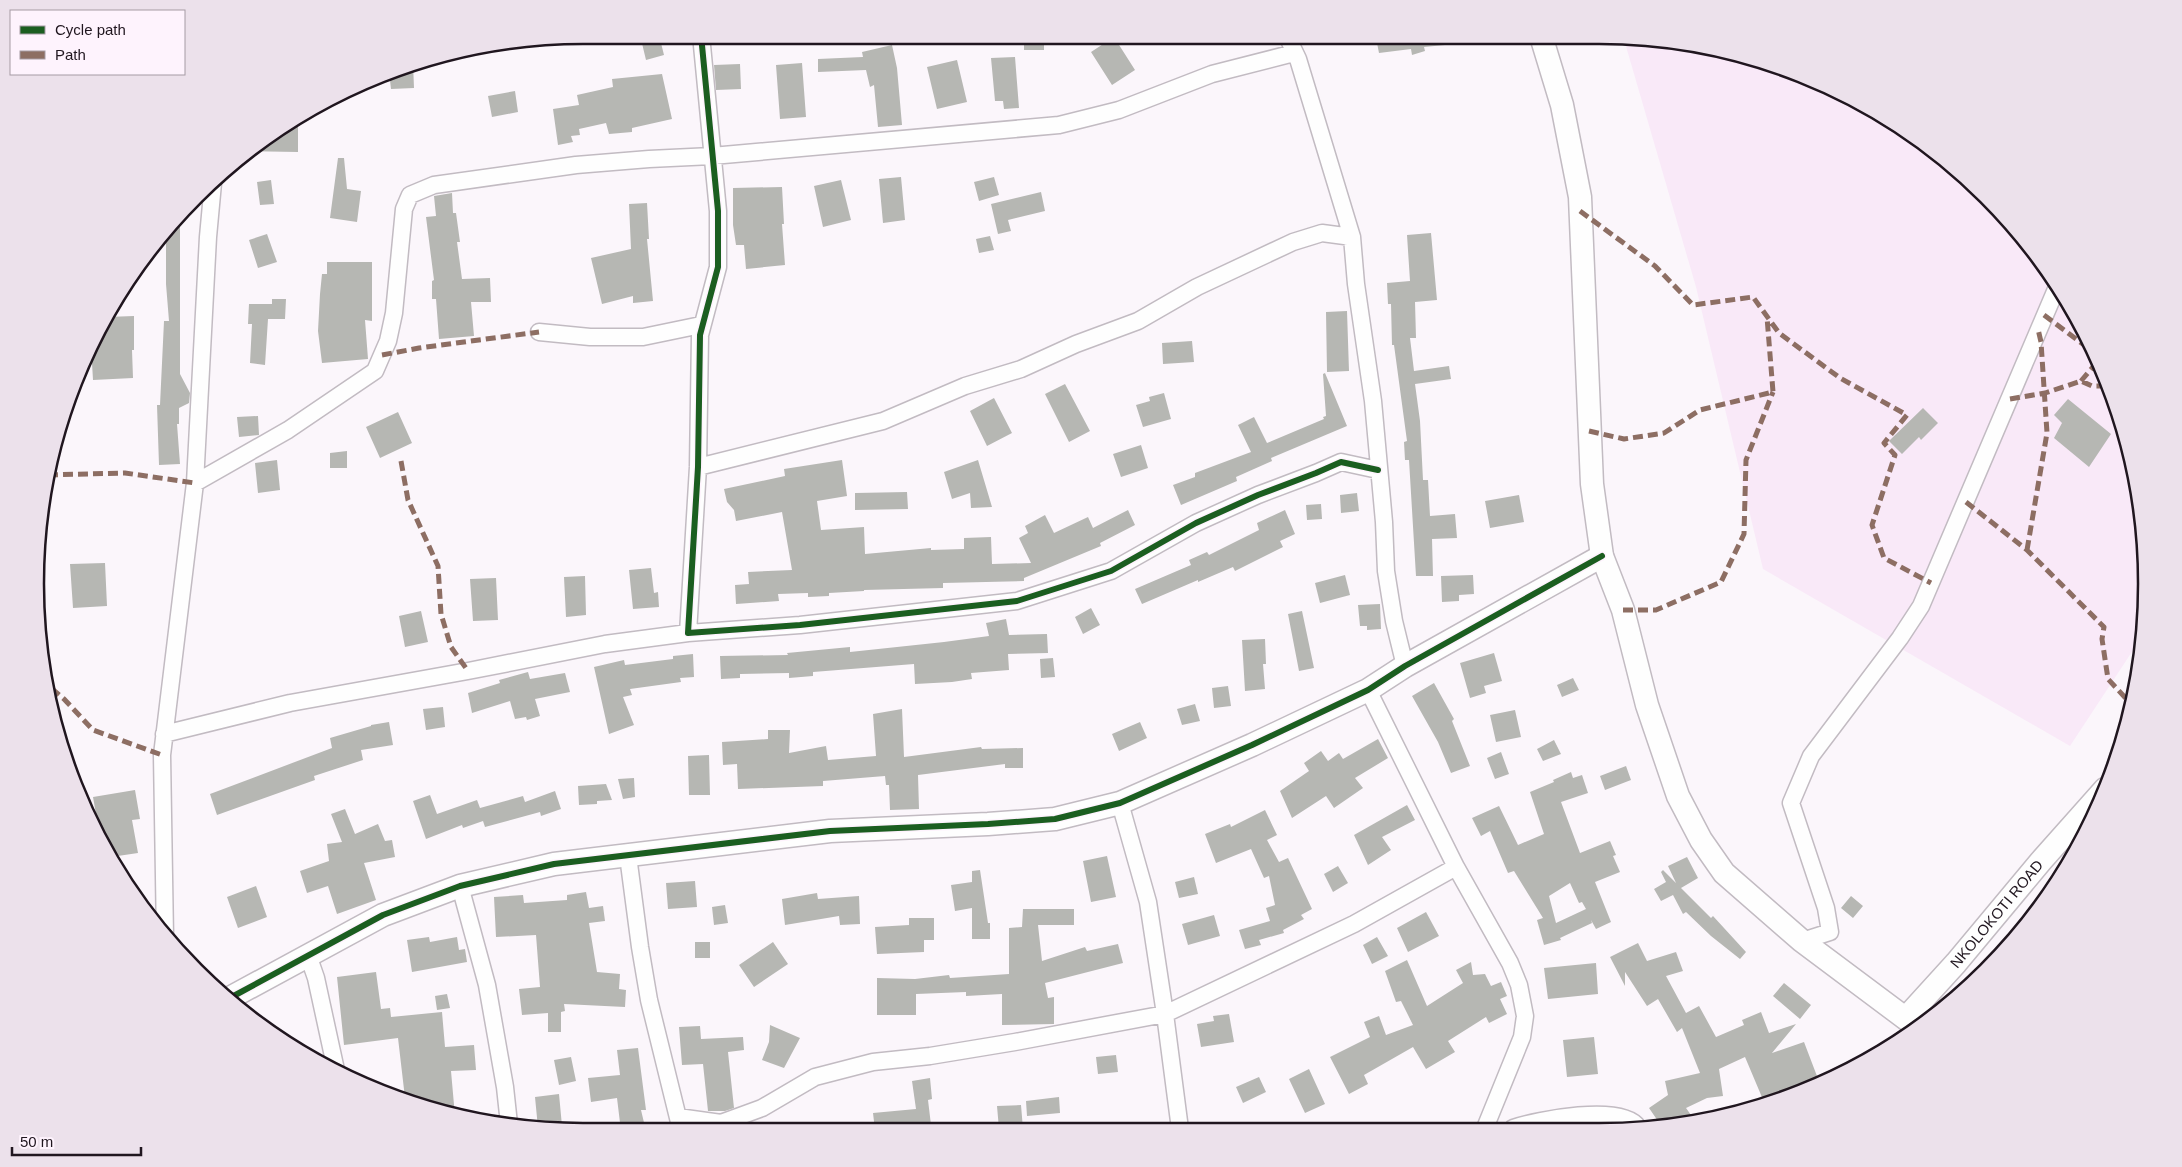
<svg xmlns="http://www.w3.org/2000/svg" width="2182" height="1167" font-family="Arial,sans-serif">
  <rect width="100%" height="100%" fill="#fbf6fb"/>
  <path fill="#f9e9f8" d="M1623,36H1634L1741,54L1872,108L1960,171L2033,249L2090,341L2128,441L2146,547L2143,635L2070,746L1763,569L1696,287Z"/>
  <path fill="#b6b7b3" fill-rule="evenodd" d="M640,35H659L664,55L646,60Z
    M1024,35L1044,36V50H1024Z
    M1408,36H1445V45L1424,47L1425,51L1412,55L1411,49L1379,53L1377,43Z
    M1114,37L1135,70L1112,85L1091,52Z
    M892,45L897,68L902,125L878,127L874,85L870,87L866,70L818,72V59L863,57L862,52Z
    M1015,57L1019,108L1004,109L1003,101H995L991,58Z
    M957,60L967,102L937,109L927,67Z
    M413,63L414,88L391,89L389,72Z
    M802,63L806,117L780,119L776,65Z
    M740,64L741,89L716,90L714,65Z
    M662,74L672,119L632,128V132L609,134L606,123L579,129L580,135L571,136L573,142L558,145L553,109L579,105L577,95L613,87L612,79Z
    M515,91L518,112L492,117L488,96Z
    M284,125L298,126V152L247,151Z
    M338,158H344L347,189L361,191L357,222L330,218Z
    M901,177L905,220L883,223L879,179Z
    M994,177L999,195L979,201L974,182Z
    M271,180L274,204L260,205L257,182Z
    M841,180L851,220L823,227L814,186Z
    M782,187L784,224H782L785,265L746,269L744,245H736L733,225V188Z
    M1041,192L1045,211L1008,220L1011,231L998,234L991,204Z
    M452,193L453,213H456L460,242H457L462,279L490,278L491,302H471L474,336L439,339L436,299H432V281L434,280L426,217L436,216L434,196Z
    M647,203L649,239H647L653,301L633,303V296L602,304L591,258L631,249L629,204Z
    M180,213V374L190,393L189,403L179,408V424H177L180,464L159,465L157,405H160L164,321H169L166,284V229Z
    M1431,233L1437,300L1415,302L1416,338H1410L1414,371L1449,366L1451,379L1415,384L1420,421L1423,480H1428L1430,516L1455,514L1457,538L1432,539L1433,576H1416L1409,460H1405L1404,442L1407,441L1394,345H1392L1391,304H1388L1387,283L1410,281L1407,235Z
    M267,234L277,262L258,268L249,240Z
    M990,236L994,250L979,253L976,239Z
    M327,262H372V321L365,320L368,359L322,363L318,331L320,294L322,274H327Z
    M272,299H286L285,319H268L265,365L250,363L252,324H248L249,304H272Z
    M1347,311L1349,371L1327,372L1326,312Z
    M134,316V350H132L133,378L93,380L91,346L107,317Z
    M1192,341L1194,362L1163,364L1162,343Z
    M1325,373L1347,426L1271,458L1272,461L1236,477L1237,481L1181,505L1173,485L1195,477V473L1251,452L1238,425L1254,417L1267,443L1324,419L1323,417L1326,416L1323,374Z
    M1065,384L1090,431L1069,442L1045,394Z
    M1164,393L1171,419L1143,427L1136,405L1150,401L1149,397Z
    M994,398L1012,433L987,446L970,411Z
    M2068,399L2111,434L2089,467L2054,438L2062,423L2054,415Z
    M1923,408L1938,423L1921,440L1919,437L1902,454L1889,441Z
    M398,412L412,443L380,458L366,427Z
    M258,416L259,435L239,437L237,417Z
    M1141,445L1148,468L1121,477L1113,454Z
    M347,451V468H330V453Z
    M277,460L280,490L258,493L255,463Z
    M842,460L847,496L817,501L821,530L864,527L865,554L931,548V550L964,549V538L991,537L992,564L1031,563L1019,538L1028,533L1025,526L1045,515L1054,533L1088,517L1093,528L1128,510L1135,525L1100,543L1101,546L1024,578V581L943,583V588L864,590V591L829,593V596L808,597V593L778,594L779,601L736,604L735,585L749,584L748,572L792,570L782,512L736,521L734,510L727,502L724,489L785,476L784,469Z
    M978,460L992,507L971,508L970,493L952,499L944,472Z
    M907,492L908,509L855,510V493Z
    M1357,493L1359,511L1341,513L1340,495Z
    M1519,495L1524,522L1490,528L1485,501Z
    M1321,504L1322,519L1307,520L1306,505Z
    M1285,510L1295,534L1280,541L1283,547L1235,571L1233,567L1198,582V580L1142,604L1135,589L1191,565L1189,560L1207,552L1209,555L1259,530L1257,523Z
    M105,563L107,606L73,608L70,564Z
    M651,568L654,593L658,592L659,607L633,609L629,570Z
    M1345,575L1350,595L1320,603L1315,583Z
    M1473,575L1474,594L1459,595V601L1442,602L1441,576Z
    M585,576L586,615L566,617L564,577Z
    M496,578L498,620L473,621L470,579Z
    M1380,604L1381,629L1367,630V626H1360L1358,605Z
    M1091,608L1100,625L1083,634L1075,617Z
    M421,611L428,642L405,647L399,616Z
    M1302,611L1314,668L1299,671L1288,614Z
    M1006,619L1009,635L1047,634L1048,653L1008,654L1009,670L971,673L972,679L952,682L915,684L914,664L813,672V676L789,678V673L740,674V678L721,679L720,656L788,655L787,653L850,647V652L944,642L989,636L986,623Z
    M1265,639L1266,664H1263L1265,689L1245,691L1242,640Z
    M1494,653L1502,681L1484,686L1486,693L1470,698L1460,663Z
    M693,654L694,677L680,678L681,682L630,689L632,695L623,697L634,725L609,734L594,667L624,660L625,665L673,659V656Z
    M1053,658L1055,677L1041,678L1040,659Z
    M528,672L530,679L565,673L570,692L535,699L540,716L527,720L526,717L515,719L510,701L472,713L468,693L500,683L499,680Z
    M1573,678L1579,690L1562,697L1557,685Z
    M1434,683L1454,719L1452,721L1470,766L1451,773L1438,742L1412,696Z
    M1228,686L1231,706L1214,708L1212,688Z
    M1195,704L1200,721L1182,725L1177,709Z
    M443,707L445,727L426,730L423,709Z
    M902,709L904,757L981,747L982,749L1023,748V768H1005V764L918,775L919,809L890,810L889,785H886L885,776L823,781V786L738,789L737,764L723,765L722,742L768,739V730H790L789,753L826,746L828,760L876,756L873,714Z
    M1515,710L1521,737L1496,742L1490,715Z
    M389,722L393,745L361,750L363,760L314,776L315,780L217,815L210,794L332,748L330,738L371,726V725Z
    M1140,722L1147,738L1119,751L1112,734Z
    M1378,739L1388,758L1355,778L1363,788L1334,808L1326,796L1292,818L1280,791L1309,771L1304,763L1321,751L1328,761L1339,753L1343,759Z
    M1554,740L1561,754L1543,761L1537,749Z
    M1501,752L1509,774L1495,779L1487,758Z
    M709,755L710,795H689L688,756Z
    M1626,766L1631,780L1605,790L1600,776Z
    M1571,772L1573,778L1582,775L1588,793L1561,802L1580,853L1610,841L1616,855L1613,856L1620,872L1595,882L1611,922L1596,929L1591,920L1592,923L1560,938L1561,940L1544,945L1537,920L1543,918L1514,871L1508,873L1490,831L1481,836L1472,818L1499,806L1518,845L1544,834L1530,792L1554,782L1553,780ZM1570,883L1579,903L1582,902L1586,909L1556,923L1549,896Z
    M634,778L635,797L623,799L618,779Z
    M606,784L612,800L597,801V804L579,805L578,786Z
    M135,790L140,819L132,820L138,853L111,857L100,837L93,797Z
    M555,791L561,809L541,816L540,812L485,827L483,821L463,828L462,825L426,839L413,801L430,795L437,814L477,800L480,808L523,796L525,802Z
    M1407,805L1415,820L1382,837L1391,850L1368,865L1354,835Z
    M345,809L355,834L378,824L385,841L392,840L395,857L364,863L376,900L337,914L328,886L307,893L300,871L329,861L327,844L342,842L331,814Z
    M1265,810L1277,835L1267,840L1279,862L1288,858L1312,909L1301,915L1304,919L1283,930L1284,933L1259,940L1261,945L1245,949L1239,930L1270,921L1266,908L1275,905L1269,876L1264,878L1251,849L1216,863L1205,834L1230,824L1231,827Z
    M1107,856L1116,897L1091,902L1083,861Z
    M1687,857L1698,878L1681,888L1711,918L1713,916L1746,952L1740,959L1711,936L1686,912L1683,914L1673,895L1661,901L1654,889L1666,882L1661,872L1663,870L1676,883L1668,866Z
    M1338,866L1348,883L1333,892L1324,874Z
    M980,870L988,923H990V939H972V908L955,911L951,885L972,882V871Z
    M1194,877L1198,894L1179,898L1175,882Z
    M695,881L697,907L668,909L666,883Z
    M256,886L267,917L238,928L227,897Z
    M586,892L589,908L603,906L605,921L589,923L597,972L620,974L619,989L626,990L625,1007L564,1004L565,1011L561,1012V1032H548V1013L522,1015L519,989L540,987L536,935L496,937L494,897L523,895L524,903L567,900V895Z
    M817,893L818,899L859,896L860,924L840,925L839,916L785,925L782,899Z
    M1851,896L1863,906L1853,918L1841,908Z
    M725,905L728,923L714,925L712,907Z
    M1023,909H1074V925H1038L1042,961L1085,947L1087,951L1118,944L1123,963L1045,983L1048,998L1054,997V1024L1002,1025V994L966,996V992L916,994V1015H877V978L915,979L949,975L950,978L1009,974V928L1022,927Z
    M1426,912L1439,936L1408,952L1397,928Z
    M1214,915L1220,936L1188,945L1182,924Z
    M909,918H934V940H924V952L877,954L875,927L909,925Z
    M429,937L430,942L457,937L459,950L465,949L467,962L412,972L407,940Z
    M1377,937L1388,956L1372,964L1363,945Z
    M695,942H710V958H695Z
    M773,942L788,964L754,987L739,965Z
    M1638,943L1647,961L1676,952L1683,971L1666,976L1686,1013L1699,1006L1716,1037L1744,1025L1742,1020L1761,1012L1769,1033L1796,1024L1772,1053L1804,1042L1820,1084L1808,1090L1764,1102L1745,1057L1719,1069L1723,1096L1707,1098L1686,1108L1691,1115L1676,1126L1662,1127L1649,1108L1668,1095L1665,1081L1700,1073L1682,1028L1677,1032L1658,999L1647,1006L1625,972V986L1610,957Z
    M1407,960L1427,1006L1463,983L1456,970L1471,962L1473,975L1485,974L1491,986L1501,982L1507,996L1500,999L1507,1014L1489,1023L1486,1017L1448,1041L1455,1052L1426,1069L1413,1047L1364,1075L1368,1084L1349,1094L1330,1057L1370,1037L1364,1022L1379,1016L1386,1035L1413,1025L1401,1001L1396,1002L1385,971Z
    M1596,963L1598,994L1548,999L1544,968Z
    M376,972L381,1009L390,1008L391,1017L442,1012L445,1047L474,1045L476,1070L451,1071L455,1116L441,1113L405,1098L398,1038L344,1045L337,977Z
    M1784,983L1811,1005L1800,1019L1773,996Z
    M447,994L450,1008L437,1010L435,996Z
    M1229,1014L1234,1042L1201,1047L1197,1024L1214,1021L1213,1016Z
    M770,1025L800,1038L784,1068L762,1060L769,1042Z
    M700,1026L701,1039L743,1037L744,1050L728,1052L734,1108L725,1111H708L703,1064L682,1065L679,1027Z
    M1594,1037L1598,1074L1567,1077L1563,1040Z
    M638,1048L646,1110H641L646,1131H621L617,1098L591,1102L588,1078L620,1075L617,1050Z
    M1116,1055L1118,1072L1098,1074L1096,1057Z
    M571,1057L576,1081L559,1085L554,1060Z
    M1309,1069L1325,1104L1305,1113L1289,1079Z
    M1259,1077L1266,1092L1243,1103L1236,1087Z
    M930,1078L932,1099L928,1100L931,1125L895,1128V1130H875L873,1113L916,1109L912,1081Z
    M559,1094L562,1126L538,1128L535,1097Z
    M1059,1097L1060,1113L1027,1116L1026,1101Z
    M1021,1105L1023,1129H999L997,1106Z"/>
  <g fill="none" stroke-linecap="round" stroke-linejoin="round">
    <defs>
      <path id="street" d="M701,35L718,211V267L700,335L698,467L688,633L800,625L1017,601L1111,571L1196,523L1258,495L1316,473L1341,462L1378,470
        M1287,36L1298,59L1352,237L1356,284L1373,401L1384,522L1386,571L1394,621L1405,666
        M539,332L590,337H643L701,325
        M698,467L883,421L965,386L1021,369L1076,344L1138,321L1197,287L1293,242L1322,233L1352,237
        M195,483L288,430L375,371L388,341L394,313L404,209L410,195L434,185L576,165L649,159L712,156L1059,125L1119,110L1212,74L1294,53
        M1368,690L1456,867L1510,963L1519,985L1525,1016L1522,1037L1485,1128
        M164,734L290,703L468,671L605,644L688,633
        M1120,803L1148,902L1165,1014L1180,1129
        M628,856L640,947L649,1000L681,1130
        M460,886L487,985L505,1087L509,1124
        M165,937L162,755L195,483L208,237L213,183
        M1802,941L1830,932L1826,908L1791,803L1811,756L1900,638L1921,606L2057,287
        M308,955L316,978L336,1070
        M678,1117L721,1123L762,1108L815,1077L873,1062L930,1056L1015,1042L1165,1014L1354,924L1456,867
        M1513,1128C1537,1120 1622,1103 1638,1127"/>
      <g id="secondary">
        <path d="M1541,36L1562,105L1580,197L1592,484L1602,556L1623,610L1647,705L1678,796L1701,840L1724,873L1802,941L1917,1027"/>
        <path d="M228,999L383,915L460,886L554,864L830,831L988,824L1055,819L1120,803L1252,745L1368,690L1405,666L1602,556"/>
        <path id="s1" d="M1906,1018L1956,963L2041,861L2105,789"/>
      </g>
    </defs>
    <use href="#street" stroke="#c2bbc2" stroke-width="19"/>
    <use href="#secondary" stroke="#c2bbc2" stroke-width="25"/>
    <use href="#street" stroke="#fefefe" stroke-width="16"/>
    <use href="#secondary" stroke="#fefefe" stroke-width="22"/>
    <path stroke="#8d6e63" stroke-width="5" stroke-dasharray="10 5" stroke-linecap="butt" d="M1580,211L1655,266L1693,305L1753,297L1779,333L1840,378L1907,415L1884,443L1895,455L1872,525L1884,558L1931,583
      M2044,315L2095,353
      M382,355L419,348L539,332
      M2081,381L2098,361
      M2010,399L2045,393L2081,381L2092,386H2107
      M1589,431L1624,439L1664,433L1700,410L1773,392L1767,317
      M401,461L408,500L438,566L441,614L451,647L468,671
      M48,475L125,473L195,483
      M1966,502L2027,550L2104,627L2102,639L2108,679L2131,704
      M2027,550L2047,433L2041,342L2038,329
      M36,589L38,630
      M1623,610H1656L1721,582L1744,534L1746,460L1773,392
      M45,675L51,688L64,699L93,730L162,755"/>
    <defs>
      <path id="cycleway" d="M701,35L718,211V267L700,335L698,467L688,633L800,625L1017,601L1111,571L1196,523L1258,495L1316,473L1341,462L1378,470
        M228,999L383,915L460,886L554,864L830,831L988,824L1055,819L1120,803L1252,745L1368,690L1405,666L1602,556"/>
    </defs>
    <use href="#cycleway" stroke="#fef3fd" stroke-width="9"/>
    <use href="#cycleway" stroke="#1b5e20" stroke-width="6"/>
  </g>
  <g text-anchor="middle" stroke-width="4" stroke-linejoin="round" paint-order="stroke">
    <g font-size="15" fill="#20161f" stroke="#fef3fd">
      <text dy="5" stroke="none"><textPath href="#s1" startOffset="138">NKOLOKOTI ROAD</textPath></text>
    </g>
  </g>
  <path d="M0 0H2182V1167H0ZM583 44H1599A539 539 0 0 1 2138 583V584A539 539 0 0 1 1599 1123H583A539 539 0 0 1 44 584V583A539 539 0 0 1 583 44Z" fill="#ece1eb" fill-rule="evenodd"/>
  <path fill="none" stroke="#20161f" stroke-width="2.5" d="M583 44H1599A539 539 0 0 1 2138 583V584A539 539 0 0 1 1599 1123H583A539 539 0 0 1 44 584V583A539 539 0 0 1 583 44Z"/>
  <rect x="10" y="10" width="175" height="65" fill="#fef3fd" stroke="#a59ba4"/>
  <rect x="20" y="26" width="25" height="8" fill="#1b5e20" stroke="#a59ba4"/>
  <text x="55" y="35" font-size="15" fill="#20161f">Cycle path</text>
  <rect x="20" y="51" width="25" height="8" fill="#8d6e63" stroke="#a59ba4"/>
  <text x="55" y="60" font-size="15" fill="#20161f">Path</text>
  <path d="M12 1147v8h129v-8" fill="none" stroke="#20161f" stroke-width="2.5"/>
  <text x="20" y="1147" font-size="15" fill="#20161f" stroke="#fef3fd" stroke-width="4" paint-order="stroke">50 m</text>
</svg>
